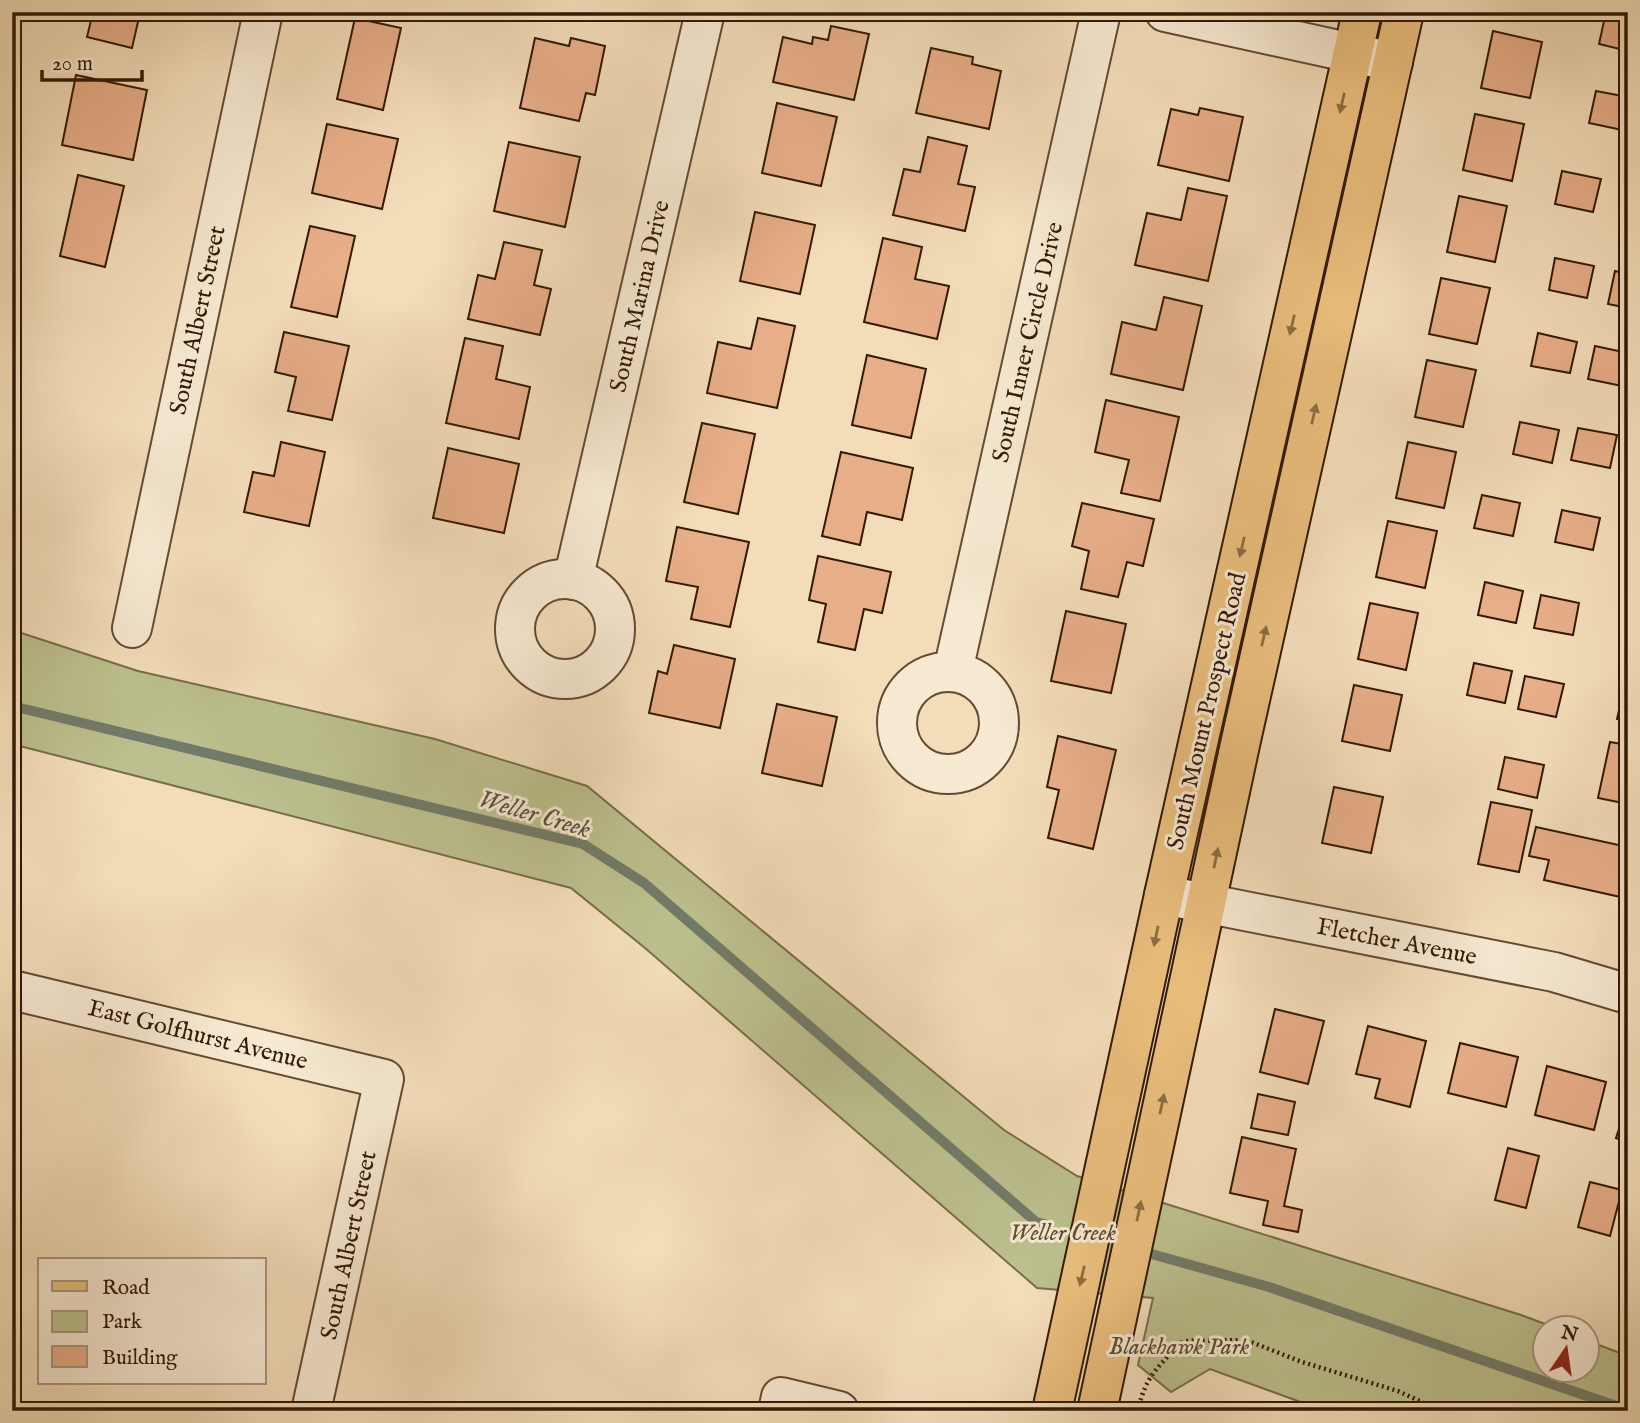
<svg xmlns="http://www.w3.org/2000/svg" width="1640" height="1423" font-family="'IM FELL English',serif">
  <rect width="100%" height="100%" fill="#f3ddb9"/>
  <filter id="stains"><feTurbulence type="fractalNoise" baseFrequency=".00286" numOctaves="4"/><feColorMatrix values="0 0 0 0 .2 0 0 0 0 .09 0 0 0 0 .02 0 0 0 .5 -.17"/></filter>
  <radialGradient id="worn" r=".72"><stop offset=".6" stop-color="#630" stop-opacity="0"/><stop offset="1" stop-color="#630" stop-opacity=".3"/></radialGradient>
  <path fill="#bcc08e" stroke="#786c4a" stroke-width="2" d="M12,630L138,671L435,739L587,786L1004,1130L1077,1176L1521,1315L1556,1328H1546V1370H1588V1341L1628,1356V1411H1325L1210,1369L1171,1392L1138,1365L1153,1298L1037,1288L645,948L571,888L12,744Z"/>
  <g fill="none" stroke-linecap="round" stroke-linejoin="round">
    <path stroke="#727b69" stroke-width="10" d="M12,706L583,844L644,883L1036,1222L1049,1225
      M1141,1251L1269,1287L1628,1410"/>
  </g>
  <path fill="#e8ae88" stroke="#331906" stroke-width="2" d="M93,12H162L160,17L140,13L132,48L87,37Z
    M1606,12L1628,17V51L1599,44Z
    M355,18L401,28L383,110L337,99Z
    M831,26L869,34L854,100L773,82L783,37L812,44L813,37L828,40Z
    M1493,31L1542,42L1530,98L1481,88Z
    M535,38L569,46L571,38L605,46L595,95L586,93L579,121L520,108Z
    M931,48L973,57L972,64L1001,71L989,129L916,113Z
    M76,75L147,90L133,160L62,145Z
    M1596,91L1628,97L1627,131L1589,123Z
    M777,103L837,117L821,186L762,173Z
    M1200,108L1243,117L1229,181L1158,165L1171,109L1198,115Z
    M1475,114L1524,124L1512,181L1463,170Z
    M327,124L398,139L382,209L312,193Z
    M928,137L967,146L958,184L975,187L965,231L893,215L904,169L920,172Z
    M509,142L580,157L565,227L494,211Z
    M1562,171L1601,179L1593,212L1555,204Z
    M78,175L124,186L105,267L60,256Z
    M1188,188L1227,196L1208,281L1135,265L1147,213L1181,220Z
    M1459,196L1507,206L1495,262L1447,252Z
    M755,212L815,225L800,294L740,281Z
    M310,226L355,236L337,317L291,307Z
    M883,238L922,247L915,279L949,286L937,339L864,322Z
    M504,242L542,250L534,285L551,289L540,335L468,319L478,275L495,279Z
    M1555,258L1594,266L1587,298L1549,290Z
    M1615,271L1628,274V308L1608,304Z
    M1441,278L1490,288L1477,344L1429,334Z
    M1164,297L1202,306L1183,390L1111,374L1122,322L1156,330Z
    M758,318L795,326L777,408L707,393L718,342L751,349Z
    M284,332L349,346L332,420L288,411L296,377L275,372Z
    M1538,333L1577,342L1570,373L1531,366Z
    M465,338L503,346L496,379L530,387L519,439L446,423Z
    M1595,346L1628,353L1627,387L1588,379Z
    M867,355L926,369L911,438L852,425Z
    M1427,360L1476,370L1463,427L1415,417Z
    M1106,400L1179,417L1160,501L1121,493L1129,460L1095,452Z
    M1520,422L1559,430L1552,463L1513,454Z
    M702,423L755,434L738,514L684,502Z
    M1578,428L1617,435L1610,468L1571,460Z
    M281,442L325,452L309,526L244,512L253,472L274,476Z
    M1408,442L1456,452L1444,508L1396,498Z
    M448,448L519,464L504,533L433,518Z
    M841,452L913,468L902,520L867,512L860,545L822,536Z
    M1482,495L1520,503L1513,536L1474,528Z
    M1082,503L1154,519L1143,566L1127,562L1118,597L1081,589L1089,551L1072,546Z
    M1562,510L1600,518L1593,550L1555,542Z
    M1388,521L1437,531L1425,588L1376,577Z
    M677,527L749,542L730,627L691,619L698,587L666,581Z
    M818,556L891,572L882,613L864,609L855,650L818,642L826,604L809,600Z
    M1485,582L1523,591L1516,623L1478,615Z
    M1541,595L1579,603L1573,635L1534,628Z
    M1370,603L1418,613L1406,670L1358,659Z
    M1066,611L1126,624L1111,693L1051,681Z
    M674,645L735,659L720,728L649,713L658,671L667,674Z
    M1474,663L1512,671L1505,703L1467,695Z
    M1628,671V721L1617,719Z
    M1525,676L1564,684L1556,717L1518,709Z
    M1354,685L1402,695L1390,751L1342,741Z
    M777,704L837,717L822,786L762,773Z
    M1058,736L1116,750L1093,849L1048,838L1059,790L1047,787Z
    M1610,742L1628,745V804L1598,798Z
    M1505,757L1544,765L1537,798L1498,789Z
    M1334,787L1383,797L1371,853L1322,843Z
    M1491,802L1532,810L1519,872L1478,864Z
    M1536,827L1628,847V886L1625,898L1544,880L1549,860L1529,856Z
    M1275,1009L1324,1021L1308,1084L1260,1072Z
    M1368,1026L1426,1041L1410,1107L1375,1098L1380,1079L1356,1074Z
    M1460,1043L1518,1057L1506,1107L1448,1093Z
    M1547,1066L1606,1082L1594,1130L1535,1115Z
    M1258,1094L1295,1102L1288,1135L1251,1128Z
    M1628,1101V1142L1616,1138Z
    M1242,1137L1296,1149L1284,1206L1302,1210L1298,1232L1263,1225L1268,1201L1230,1193Z
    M1508,1148L1539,1156L1526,1208L1495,1200Z
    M1590,1182L1622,1190L1610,1236L1578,1227Z"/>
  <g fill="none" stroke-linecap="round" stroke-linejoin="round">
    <defs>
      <path id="minor" d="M1165,12L1393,62
        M515 629a50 50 0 1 1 100 0a50 50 0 1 1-100 0Z
        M573,580L705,12
        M132,628L263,12
        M953,671L1101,12
        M897 723a51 51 0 1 1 102 0a51 51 0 1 1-102 0Z
        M1164,895L1554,972L1628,994
        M12,990L384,1079L311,1411
        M778,1411L781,1397L839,1411"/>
      <path id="major" d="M1052,1411L1164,895L1362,12
        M1097,1411L1241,740L1404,12"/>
    </defs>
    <use href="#minor" stroke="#634a33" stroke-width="42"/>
    <use href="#major" stroke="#331906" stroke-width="42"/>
    <path stroke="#331906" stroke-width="4.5" stroke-dasharray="2 3.5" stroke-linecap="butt" d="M1138,1411C1145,1376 1159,1366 1183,1341L1246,1340L1302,1362L1398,1391L1441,1411"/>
    <use href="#minor" stroke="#f7e9d2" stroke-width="38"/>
    <use href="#major" stroke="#eabe7c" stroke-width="38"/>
  </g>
  <defs><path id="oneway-solid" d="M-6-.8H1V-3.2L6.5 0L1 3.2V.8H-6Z" transform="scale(1.75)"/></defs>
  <g fill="#8e6c41">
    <use href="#oneway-solid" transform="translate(1342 103) rotate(103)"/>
    <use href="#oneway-solid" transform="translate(1292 325) rotate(103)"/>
    <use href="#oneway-solid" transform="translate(1314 414) rotate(-77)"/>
    <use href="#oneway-solid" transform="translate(1242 547) rotate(103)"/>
    <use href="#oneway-solid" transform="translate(1264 636) rotate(-77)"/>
    <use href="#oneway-solid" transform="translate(1216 858) rotate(-78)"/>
    <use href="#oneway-solid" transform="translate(1156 936) rotate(102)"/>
    <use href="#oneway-solid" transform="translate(1162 1104) rotate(-78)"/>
    <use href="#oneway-solid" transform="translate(1139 1211) rotate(-78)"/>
    <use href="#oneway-solid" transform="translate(1082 1276) rotate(103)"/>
  </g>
  <g text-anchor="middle" stroke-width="6" stroke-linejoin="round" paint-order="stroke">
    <g font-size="24" fill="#331906" stroke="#f7e9d2">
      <text transform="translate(639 296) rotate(-77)" y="8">South Marina Drive</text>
      <text transform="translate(197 320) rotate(-78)" y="8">South Albert Street</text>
      <text transform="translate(1027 342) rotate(-77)" y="8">South Inner Circle Drive</text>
      <text transform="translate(1206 711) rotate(-77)" y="8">South Mount Prospect Road</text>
      <text transform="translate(1397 941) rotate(11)" y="8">Fletcher Avenue</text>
      <text transform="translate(198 1034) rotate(14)" y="8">East Golfhurst Avenue</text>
      <text transform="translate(348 1245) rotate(-78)" y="8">South Albert Street</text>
    </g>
    <g font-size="24" font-style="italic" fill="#5c4b2f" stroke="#f7e9d2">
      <text x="1063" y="1240">Weller Creek</text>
      <text x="1179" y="1354">Blackhawk Park</text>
    </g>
    <g font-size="26" font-style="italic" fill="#585240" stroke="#f7e9d2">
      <text transform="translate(535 813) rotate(16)" y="9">Weller Creek</text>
    </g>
  </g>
  <rect width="1640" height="1423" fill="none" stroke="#f3ddb9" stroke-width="42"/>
  <rect x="14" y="14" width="1612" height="1395" fill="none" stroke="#331906" stroke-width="3.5"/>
  <rect x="21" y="21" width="1598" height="1381" fill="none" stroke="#331906" stroke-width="2"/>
  <rect x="38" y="1258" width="228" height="126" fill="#f7e9d2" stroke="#a99680" stroke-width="2"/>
  <rect x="52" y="1281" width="35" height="10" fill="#eabe7c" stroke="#a99680" stroke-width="2"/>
  <text x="102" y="1294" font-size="21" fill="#331906">Road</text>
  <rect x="52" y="1311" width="35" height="21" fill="#bcc08e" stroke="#a99680" stroke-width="2"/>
  <text x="102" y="1328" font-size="21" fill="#331906">Park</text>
  <rect x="52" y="1346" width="35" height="21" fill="#e8ae88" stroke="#a99680" stroke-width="2"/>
  <text x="102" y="1364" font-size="21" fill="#331906">Building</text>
  <g transform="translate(1566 1349) rotate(13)"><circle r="33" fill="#f7e9d2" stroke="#a99680" stroke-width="2"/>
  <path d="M0-5L12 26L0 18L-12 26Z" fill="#8f2418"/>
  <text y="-10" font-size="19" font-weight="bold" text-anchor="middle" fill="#331906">N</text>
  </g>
  <path d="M42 70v10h100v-10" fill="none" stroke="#331906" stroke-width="3.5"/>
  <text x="52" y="70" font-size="21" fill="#331906" stroke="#f7e9d2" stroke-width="5" paint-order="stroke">20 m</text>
  <rect width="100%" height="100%" filter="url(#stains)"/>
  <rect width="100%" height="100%" fill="url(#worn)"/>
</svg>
